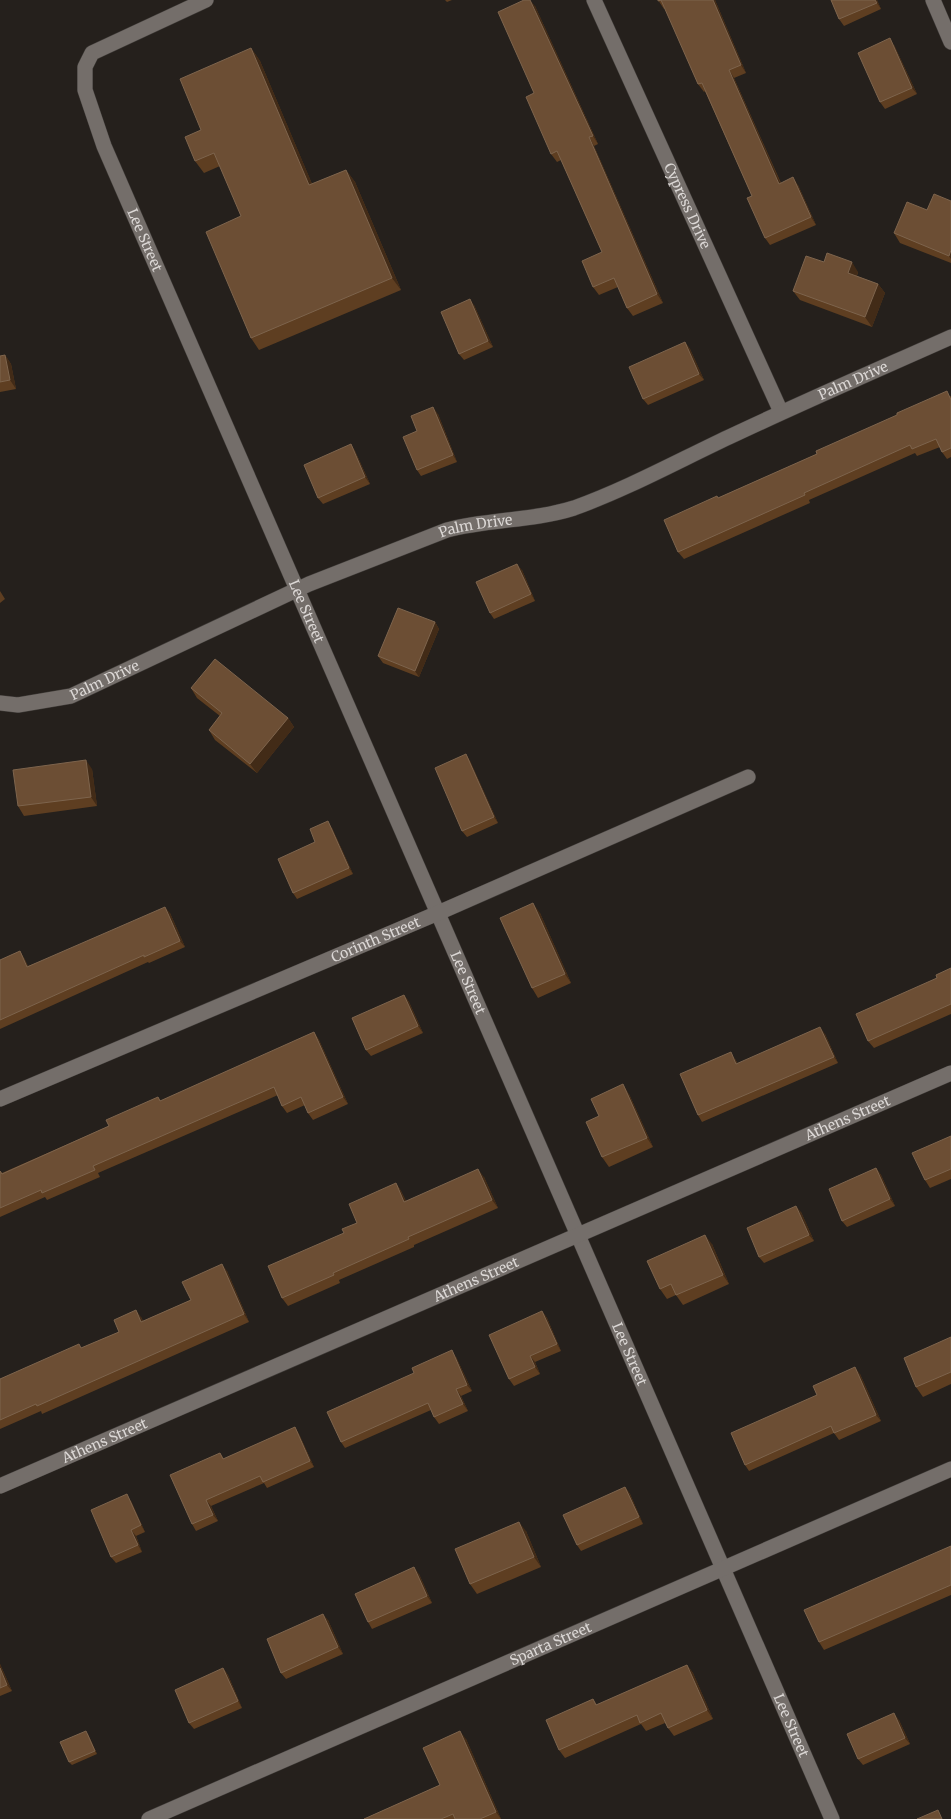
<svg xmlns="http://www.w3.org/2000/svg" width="951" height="1819" font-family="Merriweather,serif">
  <rect width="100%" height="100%" fill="#25201c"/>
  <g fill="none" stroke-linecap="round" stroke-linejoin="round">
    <defs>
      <g id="street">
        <path id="s1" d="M206,0L92,53L85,67V90L104,146L832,1819"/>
        <path id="s2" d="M594,0L781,412"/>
        <path d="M933,0L951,42"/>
        <path id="s3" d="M0,703L18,705L71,696L309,584L447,530C488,519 533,521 574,508C627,489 678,461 729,437C803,402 877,370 951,337"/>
        <path id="s4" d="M0,1099L438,913L748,777"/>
        <path id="s5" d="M0,1486L951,1073"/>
        <path id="s6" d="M149,1819L951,1469"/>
      </g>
    </defs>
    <use href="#street" stroke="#3f3b38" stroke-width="16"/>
    <use href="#street" stroke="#746e6a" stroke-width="15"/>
  </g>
  <path fill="#5e3e21" d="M445,0H452L447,2Z
    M658,0H715L746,73L734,78L781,183L798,185L816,225L770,245L765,238L752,196L705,91L704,92L698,84L665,8L664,9Z
    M831,0H877L881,9L844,26L839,19Z
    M535,6L598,144L594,146L663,303L633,316L627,308L618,287L599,295L593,287L602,252L561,160L557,162L551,154L534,93Z
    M894,45L917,94L885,109L880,102Z
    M251,48L260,61L312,184L346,170L355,182L401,290L259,350L251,338L241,216L220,166L204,173L195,161L201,130Z
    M951,201V263L900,243L894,233L927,210Z
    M824,262L858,272L857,276L878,284L885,293L872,327L800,300L793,291Z
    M474,305L493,347L464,360L459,354Z
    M685,342L690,349L704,380L648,405L643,399Z
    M5,355L11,364L16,389L0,392V356Z
    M951,396V457L947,459L942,452L940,447L917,456L915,453L809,500L810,503L684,559L678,552L718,498L817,454Z
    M438,414L457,462L421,476L417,470V431Z
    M351,444L355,451L370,484L323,504L318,498Z
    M522,570L535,601L494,619L490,613Z
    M0,591L5,599L0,603Z
    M435,622L439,629L419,677L383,663L378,656Z
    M191,688L288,718L294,727L257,773L215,740L209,730L220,716L197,698Z
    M466,754L470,761L498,823L467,837L462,831Z
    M92,769L97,806L24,816L18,806Z
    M332,828L353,874L297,899L293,893L315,842Z
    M170,913L185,947L149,963L148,962L0,1029V960L20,951L24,958L28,966Z
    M540,913L571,983L538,998L532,988Z
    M951,968V1014L874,1048L868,1041L937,978Z
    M404,995L409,1002L423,1033L371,1056L366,1050Z
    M314,1032L319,1040L348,1104L313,1120L308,1113L305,1105L287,1113L282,1106L278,1095L98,1173L100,1177L47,1200L45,1197L0,1217V1171L2,1173L109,1126L158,1097L161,1101Z
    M825,1034L838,1063L702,1122L698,1115L735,1059L738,1064Z
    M629,1094L653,1147L609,1167L602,1157L599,1116Z
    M951,1136V1179L930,1188L925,1180Z
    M876,1168L881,1175L895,1206L847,1227L842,1221Z
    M484,1177L498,1208L414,1245V1247L339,1280L340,1283L288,1306L282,1298L344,1233L357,1223L396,1183L401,1191L406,1201Z
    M801,1212L814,1241L764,1263L759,1257Z
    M712,1244L729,1284L683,1305L676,1295L667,1299L660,1289Z
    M227,1271L249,1322L42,1414L41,1411L0,1429V1379L81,1348L119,1332L141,1317L143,1321L191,1300Z
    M542,1311L547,1318L561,1351L535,1362L540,1374L514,1386L509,1379Z
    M951,1337V1384L923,1397L916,1387Z
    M456,1357L472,1391L461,1396L468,1411L439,1424L434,1417L431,1410L345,1448L341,1442Z
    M860,1374L881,1421L839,1440L834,1433L749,1471L745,1465L817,1395Z
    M295,1427L299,1434L314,1467L267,1488L264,1483L211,1506L218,1521L196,1531L192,1524L220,1453L224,1459Z
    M625,1487L630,1494L643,1524L581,1551L577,1545Z
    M131,1501L145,1532L136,1536L142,1552L116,1563L111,1557Z
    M526,1531L541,1567L477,1594L470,1584Z
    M951,1546V1595L824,1650L819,1642Z
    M419,1574L432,1603L372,1629L368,1622Z
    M328,1620L343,1654L286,1679L281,1673Z
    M0,1664L12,1691L0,1696Z
    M687,1665L693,1673L713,1719L674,1736L668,1728L665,1723L646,1731L641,1724L565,1758L559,1750L593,1699L597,1705Z
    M223,1668L228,1675L242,1708L194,1729L189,1723Z
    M899,1720L910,1744L863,1765L858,1759Z
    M88,1734L97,1754L72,1765L69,1762Z
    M466,1739L501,1819H364L440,1785Z"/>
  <path fill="#422b17" d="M530,0L535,6L598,144L593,136Z
    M713,0H715L746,73L741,65Z
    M875,0H877L881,9Z
    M890,38L894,45L917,94L912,88Z
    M251,48L260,61L318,198L309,185Z
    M729,70L734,78L784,191L779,184Z
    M589,137L594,146L663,303L657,294Z
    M346,170L355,182L401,290L392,278Z
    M793,177L798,185L816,225L811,217Z
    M951,250V259L949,256Z
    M852,262L858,272L854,282L848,273Z
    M878,284L885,293L872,327L865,317Z
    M470,299L474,305L493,347L488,341Z
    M685,342L690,349L704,380L699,374Z
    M5,355L11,364L16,389L10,380Z
    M433,407L438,414L457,462L453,455Z
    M351,444L355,451L370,484L365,477Z
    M517,564L522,570L535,601L531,594Z
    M435,622L439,629L419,677L415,671Z
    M288,718L294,727L257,773L250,764Z
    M466,754L470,761L498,823L494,817Z
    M86,760L92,769L97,806L91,797Z
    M328,821L332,828L353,874L349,868Z
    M533,903L540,913L571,983L565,974Z
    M165,907L170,913L185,947L180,941Z
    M20,951L24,958L31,973L27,967Z
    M404,995L409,1002L423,1033L418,1026Z
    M820,1027L825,1034L838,1063L834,1057Z
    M314,1032L319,1040L348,1104L343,1097Z
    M731,1052L735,1059L741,1071L736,1064Z
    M623,1084L629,1094L653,1147L647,1138Z
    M876,1168L881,1175L895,1206L890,1199Z
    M478,1169L484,1177L498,1208L492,1200Z
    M396,1183L401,1191L410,1210L404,1202Z
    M796,1206L801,1212L814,1241L809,1235Z
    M705,1235L712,1244L729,1284L723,1275Z
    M222,1264L227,1271L249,1322L244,1314Z
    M136,1310L141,1317L146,1330L141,1322Z
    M542,1311L547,1318L561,1351L557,1344Z
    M452,1350L456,1357L472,1391L467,1385Z
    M530,1356L535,1362L540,1374L535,1367Z
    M855,1367L860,1374L881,1421L876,1415Z
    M456,1389L461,1396L468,1411L463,1404Z
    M295,1427L299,1434L314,1467L310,1461Z
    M625,1487L630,1494L643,1524L639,1517Z
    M127,1494L131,1501L145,1532L141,1525Z
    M206,1500L211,1506L218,1521L213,1515Z
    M519,1522L526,1531L541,1567L534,1557Z
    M131,1530L136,1536L142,1552L138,1545Z
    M414,1567L419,1574L432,1603L427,1596Z
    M323,1614L328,1620L343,1654L338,1647Z
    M0,1664L12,1691L7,1685L0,1668Z
    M687,1665L693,1673L713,1719L707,1710Z
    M223,1668L228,1675L242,1708L238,1701Z
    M894,1713L899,1720L910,1744L905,1738Z
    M86,1731L88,1734L97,1754L95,1751Z
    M460,1731L466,1739L501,1819L496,1812Z"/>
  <path fill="#6c4e34" stroke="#7d644d" d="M524,0H530L593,136L589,137L657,294L627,308L614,278L593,287L582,261L602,252L557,151L551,154L526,97L534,93L498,12Z
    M658,0H713L741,65L729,70L779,184L793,177L811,217L765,238L747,198L752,196L702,83L698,84L661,0L658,1Z
    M831,0H875L877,3L839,19Z
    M890,38L912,88L880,102L858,53Z
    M251,48L309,185L346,170L392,278L251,338L206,232L241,216L214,153L195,161L185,137L201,130L180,79Z
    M934,194L951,201V250L949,256L894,233L907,202L927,210Z
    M827,253L852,262L848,273L878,284L865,317L793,291L806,256L824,262Z
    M470,299L488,341L459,354L441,312Z
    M685,342L699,374L643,399L629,367Z
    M5,355L10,380L0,382V356Z
    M947,391L951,400V448L942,452L936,439L912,449L910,445L804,493L805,495L678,552L664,520L717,496L718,498L817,454L816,451L897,415V413Z
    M433,407L453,455L417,470L403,437L417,431L411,416Z
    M351,444L365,477L318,498L304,465Z
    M517,564L531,594L490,613L476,582Z
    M398,608L435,622L415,671L378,656Z
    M215,659L288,718L250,764L209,730L222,713L191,688Z
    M466,754L494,817L462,831L435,768Z
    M86,760L91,797L18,806L13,770Z
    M328,821L349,868L293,893L278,859L315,842L310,829Z
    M533,903L565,974L532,988L500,918Z
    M165,907L180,941L144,957V955L0,1020V960L20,951L27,967Z
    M951,968V1004L868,1041L856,1014L937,978L936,975Z
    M404,995L418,1026L366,1050L352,1018Z
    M820,1027L834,1057L698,1115L680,1074L731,1052L736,1064Z
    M314,1032L343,1097L308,1113L301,1097L282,1106L274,1087L93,1166L95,1170L42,1193L41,1190L0,1208V1171L2,1174L109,1126L106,1120L158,1097L160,1101Z
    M623,1084L647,1138L602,1157L586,1122L599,1116L591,1099Z
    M951,1136V1169L925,1180L912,1153Z
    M876,1168L890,1199L842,1221L829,1189Z
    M478,1169L492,1200L408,1237L409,1239L333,1273L334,1275L282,1298L268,1266L344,1233L342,1229L357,1223L349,1204L396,1183L404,1202Z
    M796,1206L809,1235L759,1257L747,1228Z
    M705,1235L723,1275L676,1295L671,1284L660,1289L647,1261Z
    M222,1264L244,1314L37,1406L36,1404L0,1420V1379L79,1344L81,1348L119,1332L114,1320L136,1310L141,1322L191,1300L182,1282Z
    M542,1311L557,1344L530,1356L535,1367L509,1379L489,1335Z
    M951,1337V1372L916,1387L904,1358Z
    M452,1350L467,1385L456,1389L463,1404L434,1417L428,1403L341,1442L327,1412L414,1373L412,1368Z
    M855,1367L876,1415L834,1433L831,1426L745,1465L731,1433L817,1395L813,1386Z
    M295,1427L310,1461L263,1482L260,1476L206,1500L213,1515L192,1524L170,1475L220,1453L223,1459Z
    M625,1487L639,1517L577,1545L563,1515Z
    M127,1494L141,1525L131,1530L138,1545L111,1557L91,1510Z
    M519,1522L534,1557L470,1584L455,1549Z
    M951,1546V1585L819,1642L804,1610Z
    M414,1567L427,1596L368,1622L355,1594Z
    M323,1614L338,1647L281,1673L267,1639Z
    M687,1665L707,1710L668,1728L661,1713L640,1723L637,1715L559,1750L546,1720L593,1699L596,1705Z
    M0,1668L7,1685L0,1688Z
    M223,1668L238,1701L189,1723L175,1690Z
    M894,1713L905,1738L858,1759L847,1734Z
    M86,1731L95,1751L69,1762L60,1742Z
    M460,1731L496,1812L480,1819H455L453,1814L441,1819H364L440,1785L423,1748Z
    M938,1810L942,1819H917Z"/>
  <g text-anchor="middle" stroke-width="5" stroke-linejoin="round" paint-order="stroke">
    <g font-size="14" fill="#dbd7d5" stroke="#25201c">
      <text dy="5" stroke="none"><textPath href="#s2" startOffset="226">Cypress Drive</textPath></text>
      <text dy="5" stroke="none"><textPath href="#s1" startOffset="326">Lee Street</textPath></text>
      <text dy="5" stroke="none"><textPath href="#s3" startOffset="919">Palm Drive</textPath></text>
      <text dy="5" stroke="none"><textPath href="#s3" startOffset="512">Palm Drive</textPath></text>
      <text dy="5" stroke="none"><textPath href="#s1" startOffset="731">Lee Street</textPath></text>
      <text dy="5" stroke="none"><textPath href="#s3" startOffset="109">Palm Drive</textPath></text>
      <text dy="5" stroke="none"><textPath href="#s4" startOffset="408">Corinth Street</textPath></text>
      <text dy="5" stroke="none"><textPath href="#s1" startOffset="1136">Lee Street</textPath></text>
      <text dy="5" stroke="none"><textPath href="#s5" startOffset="924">Athens Street</textPath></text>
      <text dy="5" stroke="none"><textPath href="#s5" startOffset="519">Athens Street</textPath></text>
      <text dy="5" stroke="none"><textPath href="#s1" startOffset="1541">Lee Street</textPath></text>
      <text dy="5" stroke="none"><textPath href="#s5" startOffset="114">Athens Street</textPath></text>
      <text dy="5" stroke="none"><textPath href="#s6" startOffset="438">Sparta Street</textPath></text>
      <text dy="5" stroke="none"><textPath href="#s1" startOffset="1946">Lee Street</textPath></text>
    </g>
  </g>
</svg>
